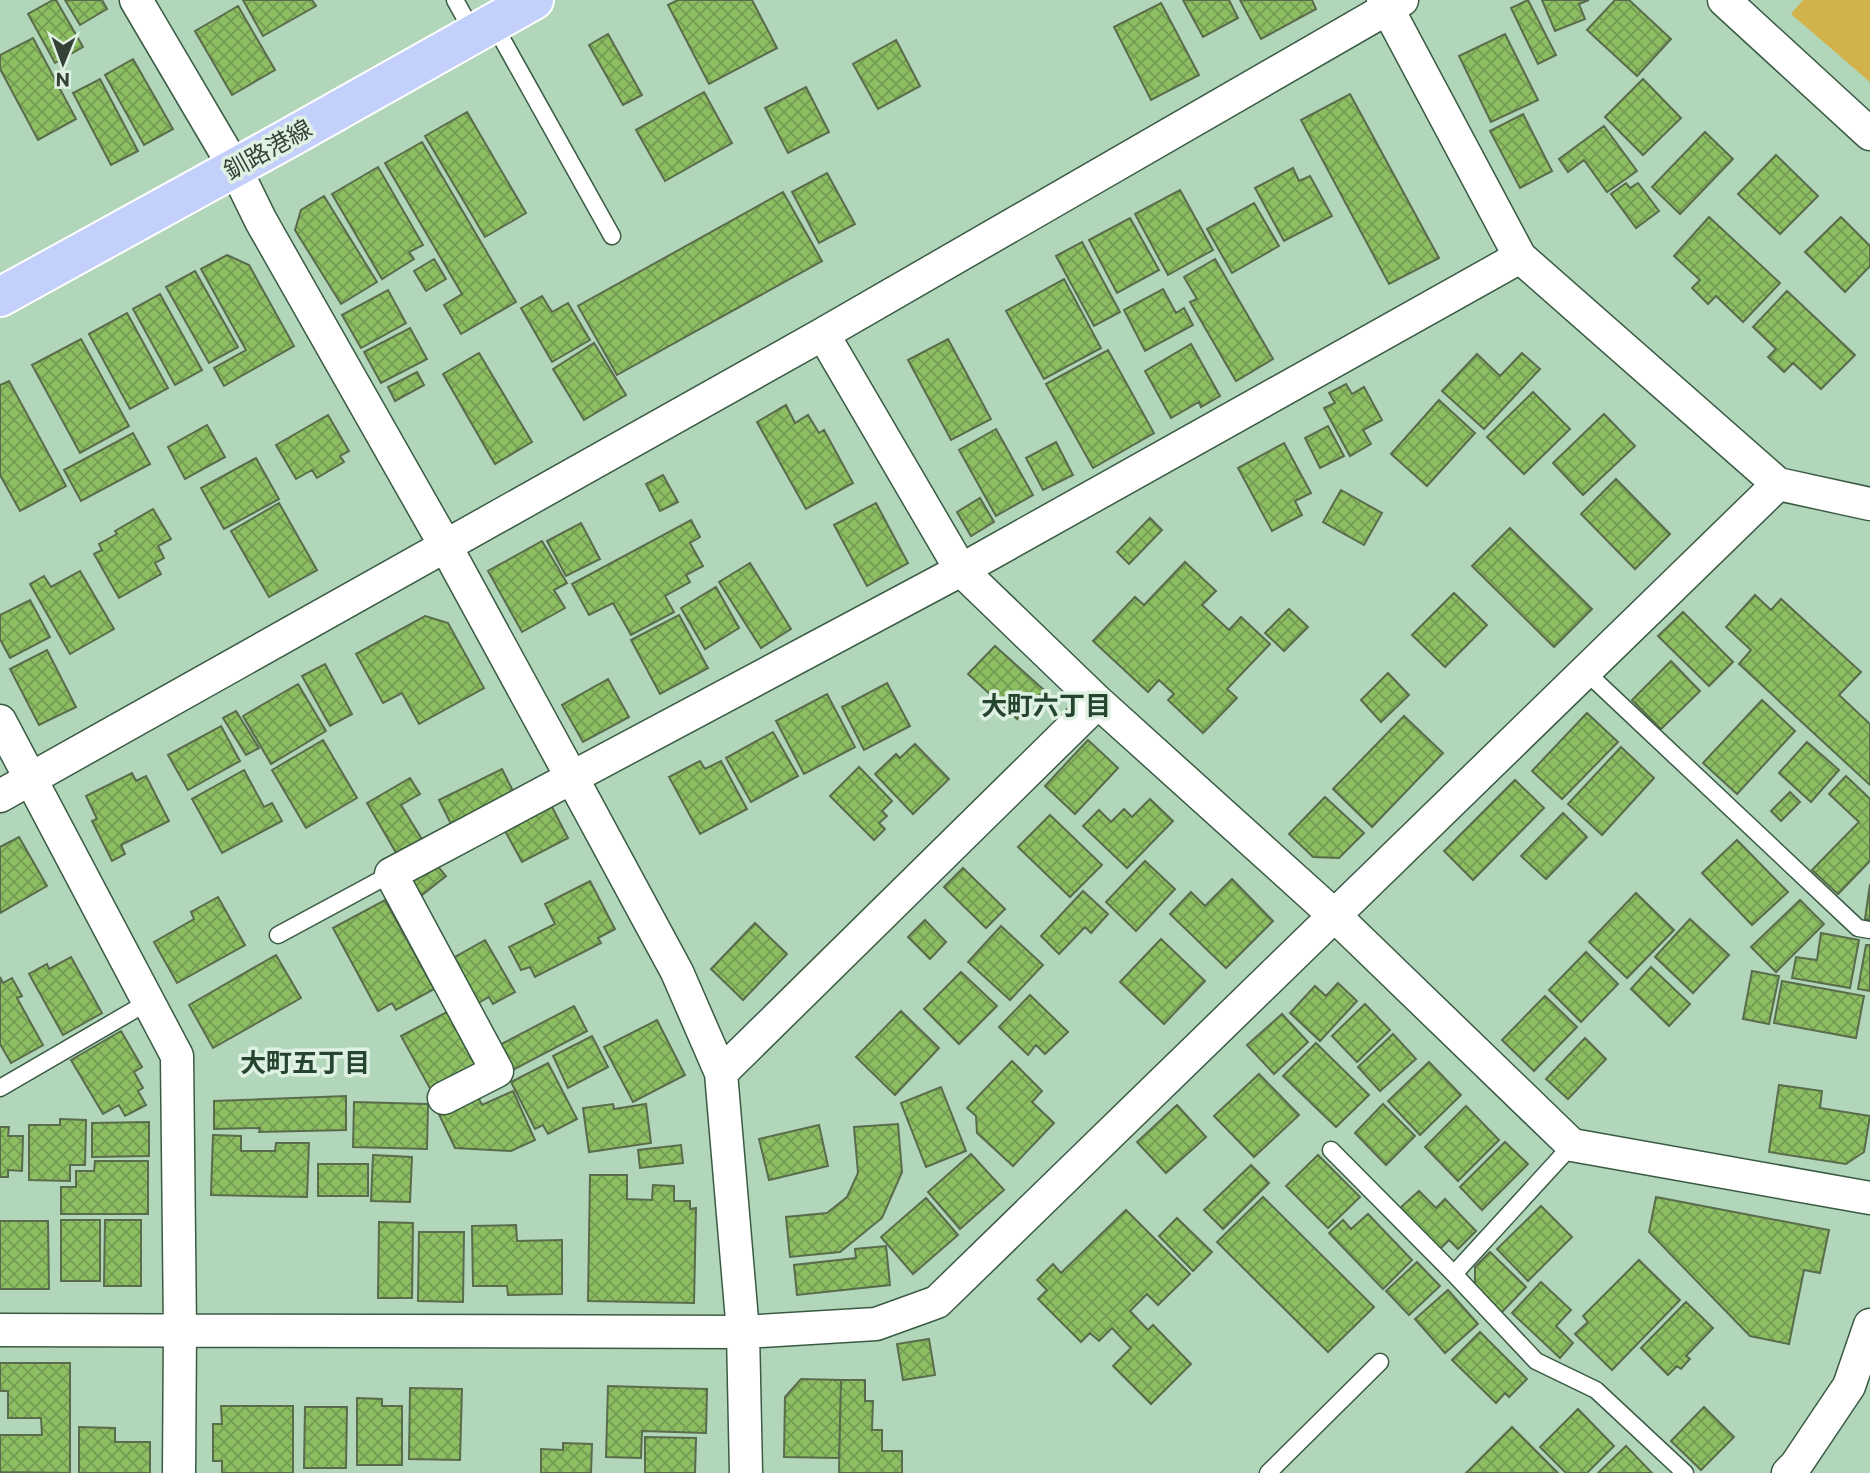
<svg xmlns="http://www.w3.org/2000/svg" width="1870" height="1473" font-family="Commissioner,'Noto Sans JP',sans-serif">
  <defs>
    <pattern id="building-cross-hatch" width="8" height="8" patternUnits="userSpaceOnUse" patternTransform="scale(1.75)"><rect width="8" height="8" fill="#8dbe62"/><path d="M0 0l8 8M0 8l8-8" fill="none" stroke="#749c52"/></pattern>
  </defs>
  <rect width="100%" height="100%" fill="#b1d6ba"/>
  <path fill="#d2b24a" d="M1803,0H1870V82L1791,14Z"/>
  <path fill="url(#building-cross-hatch)" stroke="#596c4b" stroke-width="2" d="M53,0H56L83,47L55,63L28,14Z
    M65,0H102L107,9L80,25Z
    M243,0H312L316,6L263,36Z
    M678,0H752L777,48L709,84L668,5Z
    M1183,0H1229L1238,18L1203,37Z
    M1240,0H1312L1316,9L1261,39Z
    M1528,0L1556,55L1538,64L1511,8Z
    M1542,0H1589L1579,4L1585,19L1555,31Z
    M1615,0H1629L1671,39L1637,76L1587,30Z
    M1161,3L1199,75L1151,100L1114,27Z
    M238,6L275,70L232,95L195,31Z
    M608,34L642,95L623,105L589,45Z
    M1505,34L1538,100L1491,122L1459,56Z
    M33,38L76,119L38,140L0,69V55Z
    M896,40L920,86L878,109L853,64Z
    M133,59L173,129L144,145L105,75Z
    M100,79L138,151L111,165L73,93Z
    M1643,79L1681,118L1643,155L1605,117Z
    M806,87L829,132L788,153L765,108Z
    M704,92L732,143L665,181L636,130Z
    M1350,94L1439,258L1389,284L1301,120Z
    M467,112L526,213L485,237L425,136Z
    M1523,114L1552,171L1520,188L1490,131Z
    M1604,126L1637,171L1607,192L1584,160L1568,172L1559,159Z
    M1705,132L1733,159L1680,214L1652,187Z
    M422,142L516,302L461,334L444,305L462,294L385,163Z
    M1776,155L1818,196L1780,234L1738,194Z
    M378,167L423,245L409,252L414,259L382,279L332,194Z
    M1293,168L1299,181L1310,176L1332,216L1284,241L1255,188Z
    M827,173L855,224L819,243L792,192Z
    M1626,183L1630,188L1638,183L1659,211L1636,228L1611,194Z
    M1180,190L1213,250L1168,275L1135,214Z
    M783,192L822,261L617,375L578,306Z
    M324,196L377,282L341,304L295,230L301,210Z
    M1254,203L1279,246L1232,273L1207,229Z
    M1709,217L1780,283L1743,322L1716,296L1708,304L1692,288L1700,280L1674,256Z
    M1841,217L1870,246V266L1845,292L1805,252Z
    M1130,218L1159,270L1117,293L1089,240Z
    M1082,242L1120,312L1094,326L1056,256Z
    M227,255L249,265L294,346L224,386L214,368L246,350L201,269Z
    M434,259L446,279L426,291L414,271Z
    M1215,259L1273,359L1236,381L1190,302L1197,299L1184,277Z
    M195,271L238,347L209,363L166,287Z
    M1064,279L1101,348L1044,379L1006,311Z
    M1163,289L1176,313L1184,308L1193,325L1145,351L1124,310Z
    M388,290L406,323L361,348L342,315Z
    M1787,291L1855,355L1821,389L1793,363L1784,372L1768,357L1776,349L1753,327Z
    M160,294L202,370L175,385L133,309Z
    M542,296L552,312L568,303L590,340L552,362L521,308Z
    M127,313L168,388L130,409L89,334Z
    M410,328L427,359L381,383L364,352Z
    M81,339L129,426L80,453L32,365Z
    M948,339L991,419L951,440L908,360Z
    M594,343L626,395L584,420L553,369Z
    M1191,344L1220,396L1201,407L1199,402L1171,418L1145,371Z
    M1108,350L1154,433L1093,468L1046,384Z
    M479,353L532,442L495,464L443,374Z
    M1522,353L1540,369L1484,429L1442,391L1477,354L1500,376Z
    M417,372L424,385L395,401L388,387Z
    M9,381L66,486L20,511L0,475V385Z
    M1346,384L1352,394L1364,387L1382,420L1363,430L1371,444L1350,456L1324,408L1335,403L1329,393Z
    M1533,392L1570,429L1524,474L1487,437Z
    M1439,400L1475,433L1427,486L1391,454Z
    M786,405L795,423L808,415L819,433L824,430L853,483L806,509L757,422Z
    M1604,414L1635,446L1583,495L1553,463Z
    M328,415L349,451L340,456L344,462L317,478L312,470L296,479L276,445Z
    M207,425L225,457L185,479L168,447Z
    M1328,426L1344,456L1320,468L1305,438Z
    M996,429L1033,495L996,516L959,450Z
    M133,433L150,464L81,501L64,470Z
    M1056,442L1073,475L1043,490L1026,458Z
    M1284,443L1311,493L1295,501L1302,515L1272,531L1238,468Z
    M256,458L279,499L224,529L201,488Z
    M663,475L678,502L660,511L646,484Z
    M1616,479L1670,534L1635,569L1581,514Z
    M1341,490L1382,513L1364,545L1323,522Z
    M980,498L994,522L971,536L957,512Z
    M279,503L317,570L269,597L231,531Z
    M876,503L908,563L867,586L834,525Z
    M153,509L171,539L158,546L164,558L155,563L161,574L119,598L94,554L102,550L99,544L117,534L115,531Z
    M1150,518L1162,530L1129,564L1117,552Z
    M691,520L700,537L690,543L703,566L686,575L690,582L665,596L674,612L631,635L613,603L589,615L572,584Z
    M581,523L600,559L566,576L547,541Z
    M1510,528L1592,609L1554,647L1472,566Z
    M542,541L567,583L554,590L565,608L522,632L488,571Z
    M1185,562L1216,591L1202,605L1229,630L1241,617L1270,644L1227,689L1237,698L1203,733L1168,700L1174,694L1159,680L1148,692L1093,641L1135,597L1144,605Z
    M750,563L791,629L761,648L719,582Z
    M80,571L114,629L70,654L30,584L44,576L51,587Z
    M716,587L739,628L705,649L681,608Z
    M1454,593L1487,625L1445,667L1412,635Z
    M1755,595L1771,610L1781,599L1861,672L1839,695L1870,724V785L1739,664L1751,650L1726,627Z
    M30,600L50,637L10,658L0,639V615Z
    M1289,609L1308,627L1284,651L1265,633Z
    M1683,612L1733,662L1709,686L1658,636Z
    M679,615L708,668L660,694L631,640Z
    M425,616L448,623L484,688L419,724L402,693L383,703L356,654Z
    M995,646L1044,690L1017,719L968,674Z
    M47,650L76,707L39,725L10,669Z
    M1671,661L1700,691L1661,729L1632,700Z
    M325,664L352,714L330,726L302,676Z
    M1388,673L1409,695L1381,722L1361,700Z
    M608,679L629,717L583,742L562,705Z
    M887,683L910,726L864,750L842,707Z
    M298,684L326,731L271,764L243,716Z
    M827,694L855,747L804,774L776,721Z
    M1762,700L1795,731L1737,794L1703,763Z
    M236,711L259,748L246,755L223,718Z
    M1587,713L1618,742L1562,799L1532,771Z
    M1404,716L1443,753L1372,827L1333,789Z
    M221,726L240,761L188,790L168,755Z
    M773,732L798,776L751,802L726,758Z
    M323,740L357,798L306,828L272,770Z
    M1088,740L1118,768L1075,814L1045,786Z
    M1807,742L1839,770L1811,802L1779,773Z
    M915,744L949,779L913,814L875,774L896,754L900,758Z
    M1621,747L1654,778L1602,835L1568,804Z
    M700,761L705,769L721,761L747,809L700,834L669,777Z
    M859,767L892,801L882,811L887,816L879,823L885,829L874,840L830,796Z
    M502,769L515,795L452,826L439,800Z
    M244,770L264,807L272,803L282,821L222,853L192,799Z
    M132,773L136,781L146,776L169,821L121,845L125,854L112,861L92,821L97,819L86,796Z
    M1846,776L1870,799V861L1838,894L1812,870L1859,822L1829,794Z
    M410,778L420,794L401,805L423,841L398,856L367,803Z
    M1515,780L1544,808L1473,880L1444,851Z
    M1790,792L1800,802L1781,821L1771,811Z
    M1325,797L1364,833L1339,858L1313,857L1289,834Z
    M1150,799L1173,821L1127,868L1083,826L1099,810L1111,822L1124,809L1132,817Z
    M551,805L568,838L522,862L504,829Z
    M1563,813L1587,837L1546,879L1521,856Z
    M1050,815L1102,865L1070,897L1018,847Z
    M19,837L47,886L0,913V847Z
    M1737,840L1788,892L1752,925L1702,873Z
    M1145,861L1175,889L1136,931L1106,902Z
    M434,862L446,876L422,895L410,881Z
    M963,868L1005,909L986,928L944,887Z
    M1232,879L1273,921L1226,968L1170,914L1191,892L1205,906Z
    M590,881L615,929L598,938L601,943L535,977L530,967L521,970L509,947L555,924L545,904Z
    M1870,884V920L1865,919Z
    M1083,891L1108,914L1091,933L1085,927L1059,954L1041,936Z
    M1636,893L1674,930L1627,978L1589,942Z
    M218,897L245,945L177,983L154,942L194,919L191,912Z
    M385,900L434,989L396,1010L392,1003L378,1011L333,928Z
    M1800,900L1824,924L1776,972L1751,947Z
    M1690,919L1729,955L1693,993L1655,957Z
    M925,920L946,942L930,959L908,937Z
    M755,923L787,954L743,1000L711,969Z
    M1001,926L1043,965L1010,1000L968,962Z
    M1821,933L1859,940L1850,988L1792,978L1796,957L1817,960Z
    M1161,939L1205,981L1164,1024L1120,982Z
    M485,940L515,992L493,1004L489,997L473,1006L448,961Z
    M1866,945H1870V991L1858,989Z
    M1586,952L1618,984L1581,1022L1549,990Z
    M276,955L301,998L213,1048L189,1005Z
    M71,957L102,1013L63,1035L29,974L47,964L49,969Z
    M1651,967L1690,1004L1669,1026L1631,989Z
    M1752,971L1779,976L1769,1024L1743,1019Z
    M961,972L997,1006L959,1044L924,1009Z
    M0,977L3,983L12,978L22,996L17,998L43,1045L11,1063L0,1044Z
    M1782,981L1864,996L1856,1038L1774,1023Z
    M1338,983L1357,1001L1320,1041L1290,1013L1315,986L1326,996Z
    M1030,995L1068,1032L1045,1054L1036,1045L1028,1055L999,1027Z
    M1545,996L1577,1027L1534,1071L1502,1040Z
    M1365,1004L1390,1030L1357,1062L1332,1036Z
    M574,1006L587,1031L511,1071L498,1046Z
    M901,1011L939,1048L895,1095L856,1057Z
    M447,1012L477,1068L432,1092L401,1036Z
    M1282,1014L1308,1042L1274,1074L1247,1045Z
    M657,1020L685,1075L633,1102L604,1047Z
    M121,1031L142,1067L134,1072L143,1088L138,1091L146,1105L125,1116L119,1105L103,1114L71,1060Z
    M1393,1034L1416,1059L1380,1091L1358,1067Z
    M592,1036L608,1067L568,1088L553,1056Z
    M1585,1038L1606,1059L1568,1099L1546,1079Z
    M1316,1043L1369,1095L1336,1127L1283,1076Z
    M1012,1061L1042,1091L1032,1102L1054,1123L1013,1166L977,1133L976,1116L967,1108Z
    M1429,1062L1461,1095L1420,1135L1388,1101Z
    M548,1063L577,1119L548,1134L543,1125L535,1129L511,1082Z
    M1259,1074L1299,1115L1254,1157L1214,1116Z
    M1779,1085L1822,1091L1820,1108L1870,1116L1864,1152L1846,1164L1769,1152Z
    M941,1087L966,1151L926,1167L901,1103Z
    M513,1091L535,1140L511,1151L455,1148L437,1110L478,1097L482,1105Z
    M346,1096V1130L259,1132L260,1128L214,1129V1101Z
    M354,1102L428,1104L427,1149L353,1147Z
    M613,1104L614,1109L646,1104L651,1143L589,1152L583,1108Z
    M1383,1104L1415,1136L1386,1165L1355,1133Z
    M1177,1105L1206,1137L1166,1173L1137,1142Z
    M1466,1106L1499,1140L1458,1181L1425,1147Z
    M60,1119L86,1120L85,1165H70V1181L29,1180V1125H60Z
    M149,1122V1156L92,1157V1123Z
    M898,1124L902,1172L882,1218L840,1252L790,1257L786,1217L827,1213L847,1197L858,1173L854,1127Z
    M819,1125L828,1166L769,1180L759,1139Z
    M0,1127H9L8,1136H23L22,1171L8,1170V1177H0Z
    M213,1135L241,1136V1151H275L276,1143H309L307,1197L211,1195Z
    M1505,1142L1528,1164L1482,1210L1460,1187Z
    M681,1145L683,1163L640,1168L638,1150Z
    M971,1154L1004,1190L960,1229L928,1192Z
    M373,1155L412,1157L410,1202L371,1201Z
    M1318,1155L1360,1197L1328,1228L1286,1186Z
    M95,1161H148V1214H61V1187H76V1171H94Z
    M318,1164H368V1196H318Z
    M1251,1165L1269,1183L1223,1229L1204,1210Z
    M590,1175H627V1199L652,1200L653,1185L674,1186V1201H690V1209L696,1208L694,1303L588,1301Z
    M1419,1191L1436,1208L1445,1199L1476,1231L1458,1249L1449,1240L1440,1249L1400,1208Z
    M1263,1197L1374,1307L1328,1352L1217,1242Z
    M1656,1197L1829,1230L1820,1273L1804,1270L1789,1344L1750,1336L1649,1232Z
    M926,1198L958,1235L913,1274L881,1237Z
    M1541,1206L1572,1237L1528,1281L1497,1249Z
    M1126,1210L1190,1274L1158,1305L1147,1294L1130,1311L1148,1330L1153,1325L1191,1364L1151,1404L1113,1366L1131,1348L1112,1328L1099,1341L1090,1333L1081,1342L1038,1299L1047,1290L1037,1280L1053,1264L1061,1273Z
    M1368,1214L1412,1260L1383,1289L1329,1233L1343,1220L1351,1229Z
    M1177,1218L1212,1252L1193,1271L1159,1236Z
    M61,1220H100V1281H61Z
    M105,1220H141V1286H104Z
    M0,1221H48L49,1289H0Z
    M379,1222L413,1223L412,1298H378Z
    M516,1225L517,1241L562,1240V1294L508,1295L507,1286H473L472,1226Z
    M419,1232H464L463,1302L418,1301Z
    M886,1246L890,1285L797,1295L794,1265L856,1258L855,1249Z
    M1490,1252L1526,1287L1501,1313L1475,1288V1267Z
    M1639,1260L1680,1300L1612,1370L1575,1334L1588,1322L1583,1316Z
    M1417,1262L1440,1286L1409,1315L1386,1291Z
    M1541,1282L1571,1310L1556,1326L1573,1343L1560,1358L1512,1313Z
    M1448,1290L1478,1324L1445,1353L1415,1319Z
    M1686,1302L1713,1328L1686,1356L1690,1359L1681,1369L1677,1366L1668,1375L1641,1348Z
    M1480,1332L1527,1379L1509,1397L1505,1393L1496,1403L1452,1360Z
    M929,1339L935,1375L903,1380L897,1344Z
    M0,1363H70V1473L0,1472V1435H42L41,1418H8V1391H0Z
    M801,1379L841,1380L839,1458L784,1457L785,1397Z
    M841,1380H865V1401H873L872,1430H882V1451H902V1473H839Z
    M608,1386L707,1389L706,1433L642,1431L641,1458L606,1457Z
    M410,1388L462,1389L460,1460L409,1459Z
    M357,1398L382,1399V1406H402V1465H357Z
    M221,1406H293V1473H222V1461H213V1424H222Z
    M305,1407H347L346,1468H304Z
    M1704,1407L1734,1437L1701,1470L1671,1441Z
    M1578,1409L1614,1446L1587,1473H1566L1540,1447Z
    M79,1427L115,1428V1442H150V1473H79Z
    M1512,1427L1558,1473H1466Z
    M645,1437L696,1438L695,1473H645Z
    M563,1443L592,1444L591,1473H541V1449L563,1450Z
    M1626,1446L1652,1473H1598Z"/>
  <g fill="none" stroke-linecap="round" stroke-linejoin="round">
    <defs>
      <path id="service" d="M455,0L474,34
        M493,23L612,236
        M1585,671L1858,928L1870,930
        M278,935L391,874
        M0,1088L148,1002
        M1572,1145L1454,1274L1536,1361L1596,1390L1685,1473
        M1331,1150L1454,1274
        M1268,1473L1380,1362"/>
      <path id="minor" d="M136,0L235,168L261,221L445,545L571,776L677,972L721,1073L743,1332L746,1473
        M1383,0L1520,257L1778,484L1870,504
        M1724,0L1870,134
        M823,334L961,570L1098,702L1334,915L1572,1145L1870,1198
        M0,721L177,1056L180,1330L179,1473
        M0,796L823,334L1402,0
        M721,1073L1098,702
        M444,1098L497,1071L391,874L961,570L1520,257
        M0,1330L743,1332L876,1324L937,1302L1778,484
        M1788,1473L1796,1465L1849,1386L1870,1325"/>
      <path id="primary" d="M0,297L287,139L534,0"/>
    </defs>
    <use href="#service" stroke="#3a5b43" stroke-width="19"/>
    <use href="#minor" stroke="#3a5b43" stroke-width="35"/>
    <use href="#primary" stroke="#fff" stroke-width="42"/>
    <use href="#service" stroke="#fff" stroke-width="16"/>
    <use href="#minor" stroke="#fff" stroke-width="32"/>
    <use href="#primary" stroke="#c4d0fc" stroke-width="38"/>
  </g>
  <g text-anchor="middle" stroke-width="7" stroke-linejoin="round" paint-order="stroke">
    <g font-size="24" fill="#334136" stroke="#dff1e3">
      <text transform="translate(268 150) rotate(-29)" y="8">釧路港線</text>
    </g>
    <g font-size="26" font-weight="bold" fill="#25452e" stroke="#dff1e3">
      <text x="1046" y="715">大町六丁目</text>
      <text x="305" y="1072">大町五丁目</text>
    </g>
  </g>
  <g transform="translate(63 63) rotate(181)" stroke="#dff1e3" stroke-width="5" paint-order="stroke">
  <path d="M0-5L12 26L0 18L-12 26Z" fill="#334136"/>
  <text y="-10" font-size="19" font-weight="bold" text-anchor="middle" fill="#334136">N</text>
  </g>
</svg>
